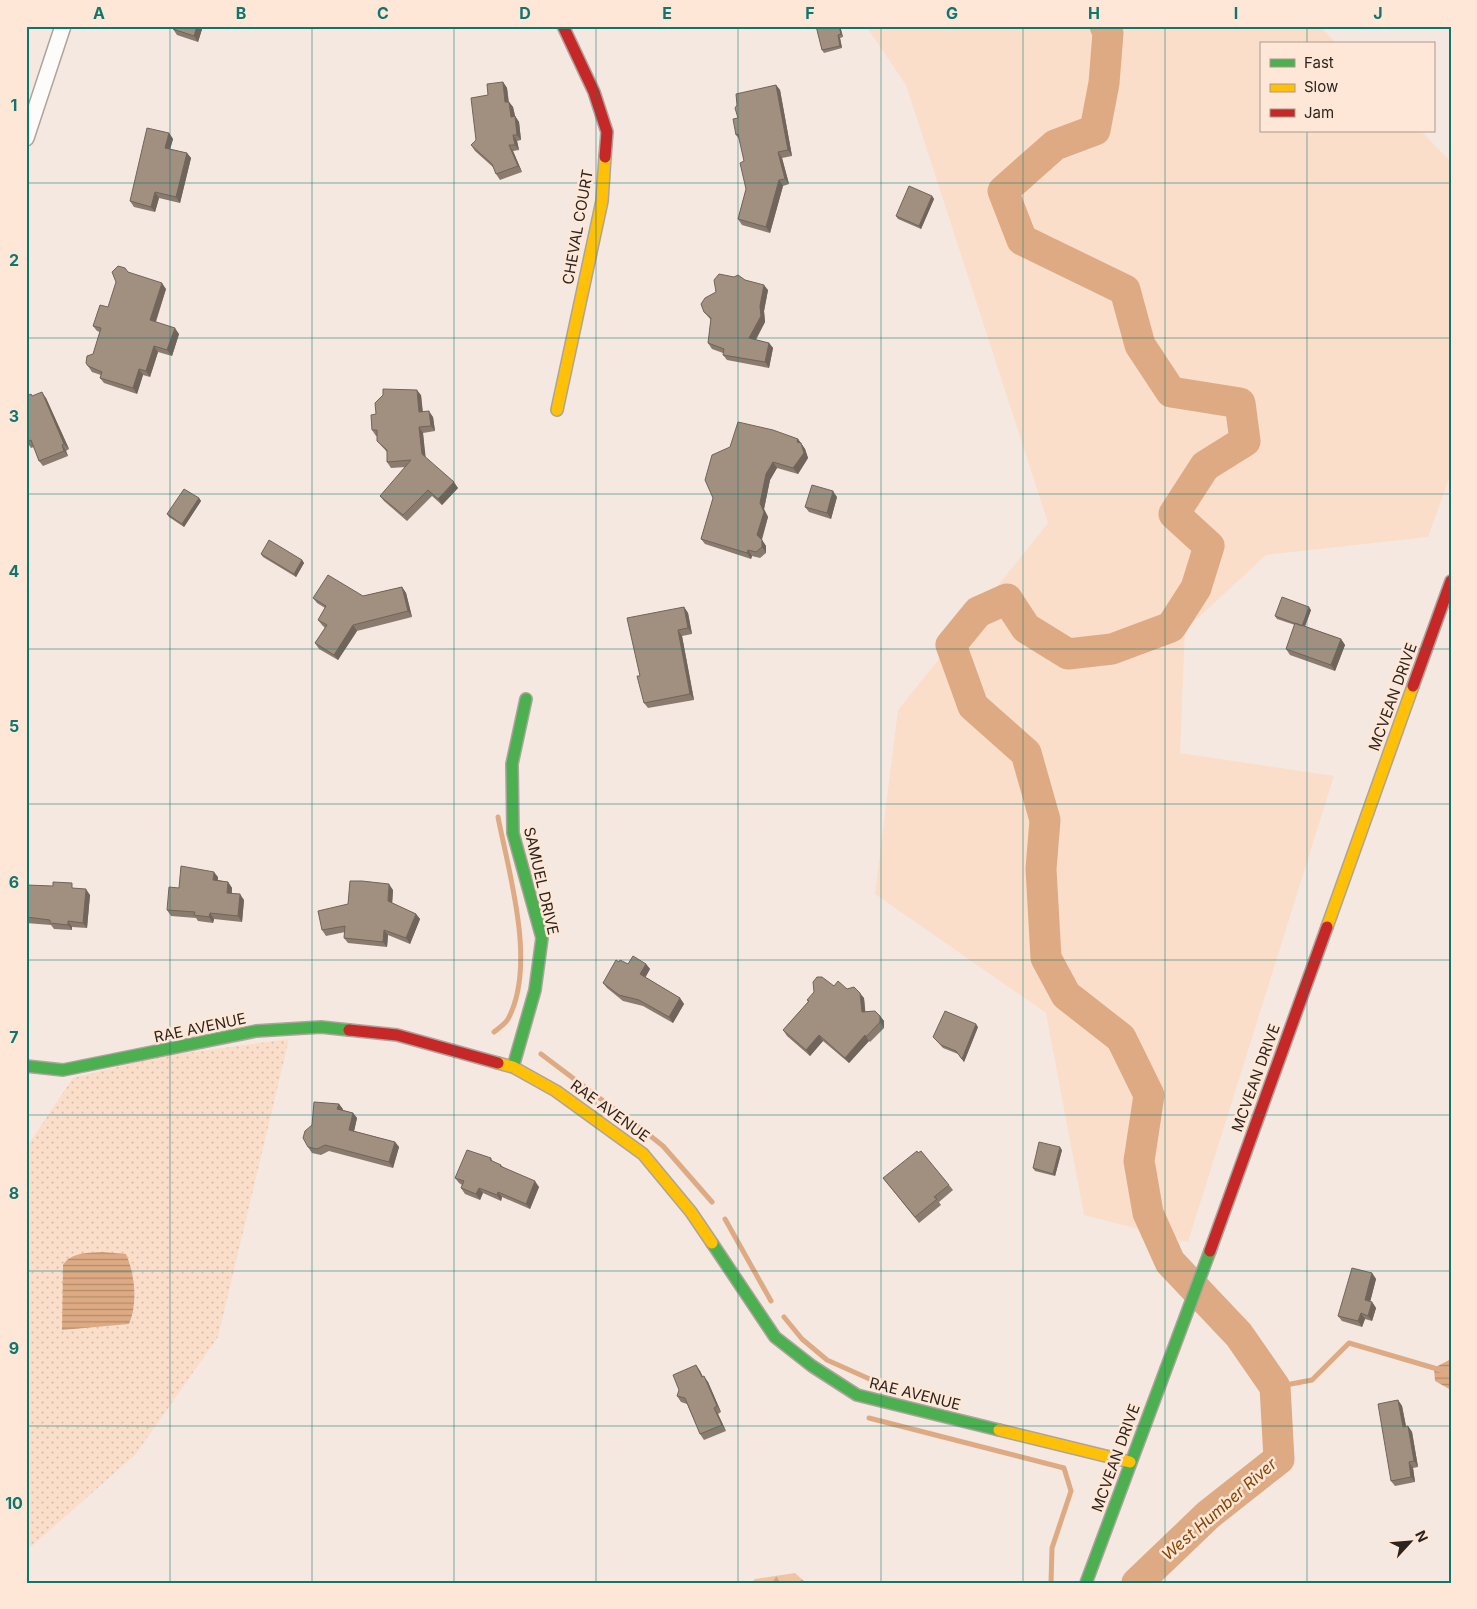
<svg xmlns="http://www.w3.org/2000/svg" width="1477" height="1609" font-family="Inter,sans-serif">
  <defs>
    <pattern id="forest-firs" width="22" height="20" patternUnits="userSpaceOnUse" patternTransform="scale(1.25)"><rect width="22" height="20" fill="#f0c3a4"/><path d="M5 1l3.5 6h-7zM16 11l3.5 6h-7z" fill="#cea78d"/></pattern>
    <pattern id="park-dots" width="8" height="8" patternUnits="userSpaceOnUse" patternTransform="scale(1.25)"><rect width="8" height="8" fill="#fadeca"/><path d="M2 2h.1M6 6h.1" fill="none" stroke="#d6bead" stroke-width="1.8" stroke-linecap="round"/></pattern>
    <pattern id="water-rules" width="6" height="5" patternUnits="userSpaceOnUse" patternTransform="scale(1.25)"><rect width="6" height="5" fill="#deaa84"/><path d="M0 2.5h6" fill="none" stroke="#b48a6b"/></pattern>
  </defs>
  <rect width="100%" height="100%" fill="#f5e8e0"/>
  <path fill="#fadeca" d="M866,26H1320L1337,44H1261V131H1421L1451,162V473L1428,537L1266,555L1185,630L1180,753L1334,776L1188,1242L1084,1215L1046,1013L875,894L898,710L1048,523L906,85Z"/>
  <path fill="url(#forest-firs)" d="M795,1573L806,1583H751L755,1579Z"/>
  <path fill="url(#park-dots)" d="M289,1039L218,1337L135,1455L26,1551V1148L73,1078L157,1057Z"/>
  <path fill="url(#water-rules)" d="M102,1252L126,1254C135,1275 138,1303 129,1324L62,1330L63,1265C71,1252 88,1253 102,1252Z
    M1451,1359V1390L1435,1381L1434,1368Z"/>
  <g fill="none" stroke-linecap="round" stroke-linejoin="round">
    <path stroke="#deaa84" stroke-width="5" d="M494,1032C499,1028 505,1024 508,1019C537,965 509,874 498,817
      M541,1054L614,1109
      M633,1122L663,1146L712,1202
      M725,1219L771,1301
      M784,1317L802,1339L827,1360L883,1385
      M1275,1387L1312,1380L1349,1343L1451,1373
      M869,1418L1064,1468L1071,1491L1052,1548L1051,1583"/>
    <path stroke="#deaa84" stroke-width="31" d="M1105,26L1108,33L1104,83L1095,130L1055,145L1003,191L1022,240L1125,290L1140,345L1171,392L1240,403L1245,441L1205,466L1174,514L1209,546L1196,588L1171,627L1112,649L1068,654L1026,628L1007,599L978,612L951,645L973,706L1026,753L1045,820L1041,869L1046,958L1066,995L1121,1038L1149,1095L1139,1161L1148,1213L1170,1262L1239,1335L1275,1387L1279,1459L1208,1515L1137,1583"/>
    <defs>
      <path id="street" d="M26,138L63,26"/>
      <path id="fast" d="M26,1066L63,1070L256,1031L321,1027L349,1030
        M513,1067L535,990L542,938L513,833L512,764L526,699
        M712,1243L775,1337L812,1366L857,1395L999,1430
        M1086,1583L1210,1251"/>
      <path id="slow" d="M557,410L602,201L605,157
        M1327,927L1413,686
        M498,1063L513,1067L556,1091L643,1154L691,1212L712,1243
        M999,1430L1130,1462"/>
      <path id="jam" d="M563,26L594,92L607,132L605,157
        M1413,686L1451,581
        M349,1030L397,1035L498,1063
        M1210,1251L1327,927"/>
    </defs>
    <use href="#street" stroke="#ada39d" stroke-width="18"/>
    <use href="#fast" stroke="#ada39d" stroke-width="14"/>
    <use href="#slow" stroke="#ada39d" stroke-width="14"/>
    <use href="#jam" stroke="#ada39d" stroke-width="14"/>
    <use href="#street" stroke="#fefcfa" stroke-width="15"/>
    <use href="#fast" stroke="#4caf50" stroke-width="11"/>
    <use href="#slow" stroke="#ffc107" stroke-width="11"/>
    <use href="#jam" stroke="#c62828" stroke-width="11"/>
  </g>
  <path fill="#8a7b6e" d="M203,26L198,42L177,35L173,29Z
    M816,26H840L843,37L840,38L842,48L824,53L822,50Z
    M503,82L507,88L509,102L513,107L515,116L519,122L521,140L517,141L519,150L513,151L522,172L500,180L496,174L494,168L475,151L471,145L476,140L488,95Z
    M776,85L780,90L792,156L782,158L789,184L783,186L770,233L742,225L738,219L746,189L744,161L740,140L736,135L738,118Z
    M169,133L173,139L170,149L187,153L191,158L180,203L159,198L155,212L134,207L130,201Z
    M932,196L934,199L921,229L898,219L896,216Z
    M128,272L166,289L156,322L179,334L172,356L158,352L150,377L143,375L137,394L104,383L100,378L101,375L92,372L88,366L93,354L100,332L97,331L93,326L108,307Z
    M745,280L768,290L764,311L765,322L756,340L769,343L773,348L769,368L727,360L723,355V353L712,349L708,343L711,320L704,312Z
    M26,394L27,395L46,398L69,449L66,451L68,456L43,466L39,461L34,447L31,448L27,442Z
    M383,395H421L423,412L433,417L435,431L423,433L425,458L458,488L442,505L432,496L407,521L384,501L380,496L406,467L391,468L387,462V452L377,441V436H376L372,430L376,414Z
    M798,439L805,449L808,458L798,474L777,468L770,480L764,509L768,517L762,540L766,546V553L760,558L752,556L751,559L705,544L701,539L713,498Z
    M837,497L831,519L809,512L805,507Z
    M199,498L201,501L184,527L169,517L167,514Z
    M261,554L302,560L304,563L296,577L263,557Z
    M402,587L406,593L412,617L357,631L338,660L319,649L315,643L325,628L322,625L318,620L325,608L317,603L313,598L363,596Z
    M684,607L688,613L692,634L682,636L694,700L648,708L644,703L640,676Z
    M1311,610L1305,626L1341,639L1345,645L1335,671L1290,655L1286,649L1295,625L1277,619L1275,616Z
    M218,877V880L228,882L232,888V893L244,900L242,922L214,919L213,923L198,921L196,918L171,916L167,910L179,888Z
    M26,885L76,889L90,895L87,928L72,927V930L54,929L51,925L26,923Z
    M393,890L392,903L416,914L420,919L410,944L388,935L387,947L348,943L344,938L345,932L326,936L322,930L348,904Z
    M619,962L628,964H646L650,969L645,977L680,998L684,1004L673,1023L643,1006L623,1001L607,988L603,983Z
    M834,986L847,989L864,998L865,1012L880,1016L884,1021V1028L870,1042L869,1041L849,1063L823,1041L810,1056L787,1036L783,1030L808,1002L807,1000Z
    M978,1027L964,1062L958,1054L943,1048L933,1037Z
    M339,1104L343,1110L353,1113L357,1118L354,1131L395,1142L399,1147L393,1168L329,1151L321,1155L312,1153L308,1147Z
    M1062,1150L1055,1176L1035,1171L1033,1168Z
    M491,1158L493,1162L501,1165L503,1167L539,1187L530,1209L502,1197L501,1201L483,1193L480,1200L465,1194L461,1188L462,1185L459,1183L455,1178Z
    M883,1178L949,1185L953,1190L939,1202L941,1205L919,1223Z
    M1372,1273L1376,1279L1370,1302H1372L1376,1308L1372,1321L1365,1319L1362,1327L1342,1321L1338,1316Z
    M696,1365L700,1371L703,1377L708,1382L721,1412L718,1414L726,1431L704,1440L700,1434L687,1404L681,1402L677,1396Z
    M1398,1400L1402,1406L1406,1426H1408L1412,1432L1418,1467L1413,1468L1415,1482L1395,1486L1391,1481Z"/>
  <path fill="#71645a" d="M197,26H203L198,42L194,36Z
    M839,26H840L843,37L841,34Z
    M838,35L840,38L842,48L840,46Z
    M503,82L507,88L509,108L505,102Z
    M776,85L780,90L792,156L788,150Z
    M509,102L513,107L515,116L519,122L521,140L517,135L511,117Z
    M169,133L173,139L169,153L165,148Z
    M513,135L517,141L519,150L515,145Z
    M509,145L513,151L522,172L518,166Z
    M778,152L782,158L789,184L785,179Z
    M187,153L191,158L180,203L176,197Z
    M779,180L783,186L770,233L766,227Z
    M155,192L159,198L155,212L151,207Z
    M932,196L934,199L921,229L919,226Z
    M162,283L166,289L154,326L150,320Z
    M764,285L768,290L764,311L765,322L753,344L749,338Z
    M175,328L179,334L172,356L167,350Z
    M769,343L773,348L769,368L765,362Z
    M154,346L158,352L150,377L146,371Z
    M139,369L143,375L137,394L133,388Z
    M417,390L421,395L423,418L419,412Z
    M42,392L46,398L69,449L64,444Z
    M429,411L433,417L435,431L431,426Z
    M419,427L423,433L426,460L422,454Z
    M798,439L805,449L808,458L798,474L793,468Z
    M62,445L66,451L68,456L64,451Z
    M773,462L777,468L770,480L764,509L768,517L761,541L757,535L760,503L766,474Z
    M454,482L458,488L442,505L438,499Z
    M833,491L837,497L831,519L827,513Z
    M199,498L201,501L184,527L182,524Z
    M762,540L766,546V553L762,547Z
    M748,550L752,556L751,559L747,553Z
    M302,560L304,563L296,577L294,574Z
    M402,587L406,593L412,617L408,611Z
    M684,607L688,613L692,634L688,628Z
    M1309,607L1311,610L1304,629L1302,626Z
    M353,625L357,631L338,660L334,655Z
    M678,630L682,636L694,700L690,694Z
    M1341,639L1345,645L1335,671L1331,665Z
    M214,872L218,877L217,885L213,880Z
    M228,882L232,888L231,898L227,893Z
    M389,884L393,890L392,906L388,901Z
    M86,889L90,895L87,928L83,923Z
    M240,894L244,900L242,922L238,916Z
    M210,913L214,919L213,923L209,917Z
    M416,914L420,919L410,944L406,938Z
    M68,921L72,927V930L68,925Z
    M384,930L388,935L387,947L383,942Z
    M646,964L650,969L644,980L640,974Z
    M860,993L864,998L866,1018L862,1012Z
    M680,998L684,1004L673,1023L669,1017Z
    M880,1016L884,1021V1028L880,1022Z
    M976,1024L978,1027L964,1062L962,1059Z
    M819,1035L823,1041L810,1056L806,1050Z
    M865,1035L869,1041L849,1063L845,1058Z
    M339,1104L343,1109L341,1114L337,1109Z
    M353,1113L357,1118L353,1136L349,1130Z
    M395,1142L399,1147L393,1168L389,1162Z
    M1060,1147L1062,1150L1055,1176L1053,1174Z
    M535,1181L539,1187L530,1209L526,1204Z
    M479,1188L483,1193L480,1200L476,1194Z
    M498,1192L502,1197L501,1201L497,1195Z
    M1372,1273L1376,1279L1369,1306L1365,1300Z
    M1372,1302L1376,1308L1372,1321L1368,1316Z
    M1361,1313L1365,1319L1362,1327L1358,1321Z
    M696,1365L700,1371L706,1383L702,1377Z
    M704,1376L708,1382L721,1412L717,1406Z
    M1398,1400L1402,1406L1407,1432L1403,1427Z
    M714,1408L718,1414L726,1431L722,1425Z
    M1408,1426L1412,1432L1418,1467L1414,1461Z
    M1409,1462L1413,1468L1415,1482L1411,1477Z"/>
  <path fill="#a18f80" stroke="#71645a" d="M174,26H197L194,36L173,29Z
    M816,26H839L841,34L838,35L840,46L822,50Z
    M503,82L505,102H509L511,117L515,116L517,135H513L515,145H509L518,166L496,174L492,164L471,145L476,140L471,98L488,95L487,84Z
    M776,85L788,150L778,152L785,179L779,180L766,227L738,219L746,189L740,163L744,161L738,134L736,135L733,119L738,118L735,108L737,105L736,94Z
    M147,128L169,133L165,148L187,153L176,197L155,192L151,207L130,201Z
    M909,186L932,196L919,226L896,216Z
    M118,266L125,268L128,272L162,283L150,320L175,328L167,350L154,346L146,371L139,369L133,388L100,378L102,372L88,366L86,363L87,356L93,354L101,328L93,326L100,305L108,307L116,282L112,272Z
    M719,274L734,277L738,275L745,280L764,285L760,306L761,316L749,338L769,343L765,362L723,355L724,349L708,343L711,318L704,312L701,304L705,298L716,292L714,280Z
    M383,389L417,390L419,412L429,411L431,426L419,427L422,454L454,482L438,499L428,490L403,515L380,496L411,460L387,462V450L377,441V430H372L371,415L376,414L375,403L383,395Z
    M42,392L64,444L62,445L64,451L39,461L31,440L27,442L26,439V394L27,396L31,394L32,396Z
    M738,422L773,430L798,439L797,442L801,443L804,453L793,468L773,462L766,474L760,503L764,512L757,535L762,540V547L756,552L748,550L747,553L701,539L713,498L705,480L712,455L730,447Z
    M812,485L833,491L827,513L805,507Z
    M184,489L199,498L182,524L167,514Z
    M269,540L302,560L294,574L261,554Z
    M328,575L363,596L402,587L408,611L353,625L334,655L315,643L327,625L318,620L326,606L313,598Z
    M1282,597L1309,607L1302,626L1275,616Z
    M684,607L688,628L678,630L690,694L644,703L637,676H640L627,618Z
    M1295,623L1341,639L1331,665L1286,649Z
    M181,866L214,872L213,880L228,882L227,893L240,894L238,916L210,913L209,917L194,915L195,912L167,910L169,887L179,888Z
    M350,881H362L389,884L388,901L416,914L406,938L384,930L383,942L344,938L345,926L322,930L318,911L348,904Z
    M53,882L72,883V888L86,889L83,923L68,921V925L50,923V920L26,917V885L53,886Z
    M633,956L646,964L640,974L680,998L669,1017L639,1000L619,995L603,983L616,960L619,962L620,960L628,964Z
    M817,977H822L834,986L838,981L847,989L854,987L860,993L862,1012L875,1011L880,1016V1022L866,1037L865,1035L845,1058L819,1035L806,1050L783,1030L809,1001L807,1000L814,992L813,982Z
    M945,1011L976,1024L962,1059L956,1051L941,1045L933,1037Z
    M314,1102L339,1104L337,1109L353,1113L349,1130L395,1142L389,1162L325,1145L317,1149L308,1147L303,1138L305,1131L312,1125Z
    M1039,1142L1060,1147L1053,1174L1033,1168Z
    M467,1150L491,1158L490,1160L501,1165L500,1166L535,1181L526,1204L498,1192L497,1195L479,1188L476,1194L461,1188L464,1181L455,1178Z
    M917,1151L918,1153L921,1151L949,1185L934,1197L937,1199L915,1217L883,1178Z
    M1352,1268L1372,1273L1365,1300L1372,1302L1368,1316L1361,1313L1358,1321L1338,1316Z
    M696,1365L702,1377L704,1376L717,1406L714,1408L722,1425L700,1434L685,1398L677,1396L679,1390L673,1375Z
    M1398,1400L1403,1427L1408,1426L1414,1461L1409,1462L1411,1477L1391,1481L1378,1404Z"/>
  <path fill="none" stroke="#0f766e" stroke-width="1" stroke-opacity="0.55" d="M170,26V1583M312,26V1583M454,26V1583M596,26V1583M738,26V1583M881,26V1583M1023,26V1583M1165,26V1583M1307,26V44M1307,131V1583M26,183H1451M26,338H1451M26,494H1451M26,649H1451M26,804H1451M26,960H1451M26,1115H1451M26,1271H1451M26,1426H1451"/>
  <g text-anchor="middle" stroke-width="5" stroke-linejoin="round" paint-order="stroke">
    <g font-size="15" fill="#2c241e" stroke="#fee7d7">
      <text transform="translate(578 227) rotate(-80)" y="5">CHEVAL COURT</text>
      <text transform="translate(1393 697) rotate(-70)" y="5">MCVEAN DRIVE</text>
      <text transform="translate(541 881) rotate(77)" y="5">SAMUEL DRIVE</text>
      <text transform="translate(200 1028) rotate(-12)" y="5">RAE AVENUE</text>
      <text transform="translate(1256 1078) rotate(-70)" y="5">MCVEAN DRIVE</text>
      <text transform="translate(610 1111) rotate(36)" y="5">RAE AVENUE</text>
      <text transform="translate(915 1394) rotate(14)" y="5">RAE AVENUE</text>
      <text transform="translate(1116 1458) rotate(-70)" y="5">MCVEAN DRIVE</text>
    </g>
    <g font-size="16" font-style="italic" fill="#834402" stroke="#fee7d7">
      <text transform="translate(1219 1509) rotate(-41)" y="6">West Humber River</text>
    </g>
  </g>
  <rect width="1477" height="1609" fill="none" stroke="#fee7d7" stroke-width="55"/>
  <rect x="1260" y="42" width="175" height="90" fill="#fee7d7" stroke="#aa998d"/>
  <rect x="1270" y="59" width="25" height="8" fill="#4caf50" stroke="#aa998d"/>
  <text x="1304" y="68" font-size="15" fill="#2c241e">Fast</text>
  <rect x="1270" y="84" width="25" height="8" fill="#ffc107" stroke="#aa998d"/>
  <text x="1304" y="92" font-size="15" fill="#2c241e">Slow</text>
  <rect x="1270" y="109" width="25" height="8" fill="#c62828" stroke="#aa998d"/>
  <text x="1304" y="118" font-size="15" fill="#2c241e">Jam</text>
  <g transform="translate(1410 1542) rotate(64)" stroke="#fee7d7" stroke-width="4" paint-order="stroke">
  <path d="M0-4L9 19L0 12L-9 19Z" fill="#2c241e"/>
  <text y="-8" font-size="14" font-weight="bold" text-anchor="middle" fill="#2c241e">N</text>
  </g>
  <rect x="28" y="28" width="1422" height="1554" fill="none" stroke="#0f766e" stroke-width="2"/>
  <g font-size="16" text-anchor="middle" font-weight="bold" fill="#0f766e">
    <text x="99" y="19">A</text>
    <text x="241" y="19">B</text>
    <text x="383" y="19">C</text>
    <text x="525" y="19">D</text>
    <text x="667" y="19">E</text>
    <text x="810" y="19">F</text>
    <text x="952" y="19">G</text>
    <text x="1094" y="19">H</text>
    <text x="1236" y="19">I</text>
    <text x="1378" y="19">J</text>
    <text x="14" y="111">1</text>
    <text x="14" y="266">2</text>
    <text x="14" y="422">3</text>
    <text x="14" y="577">4</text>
    <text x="14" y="732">5</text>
    <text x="14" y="888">6</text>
    <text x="14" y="1043">7</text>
    <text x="14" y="1199">8</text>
    <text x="14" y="1354">9</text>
    <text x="14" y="1509">10</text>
  </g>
</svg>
